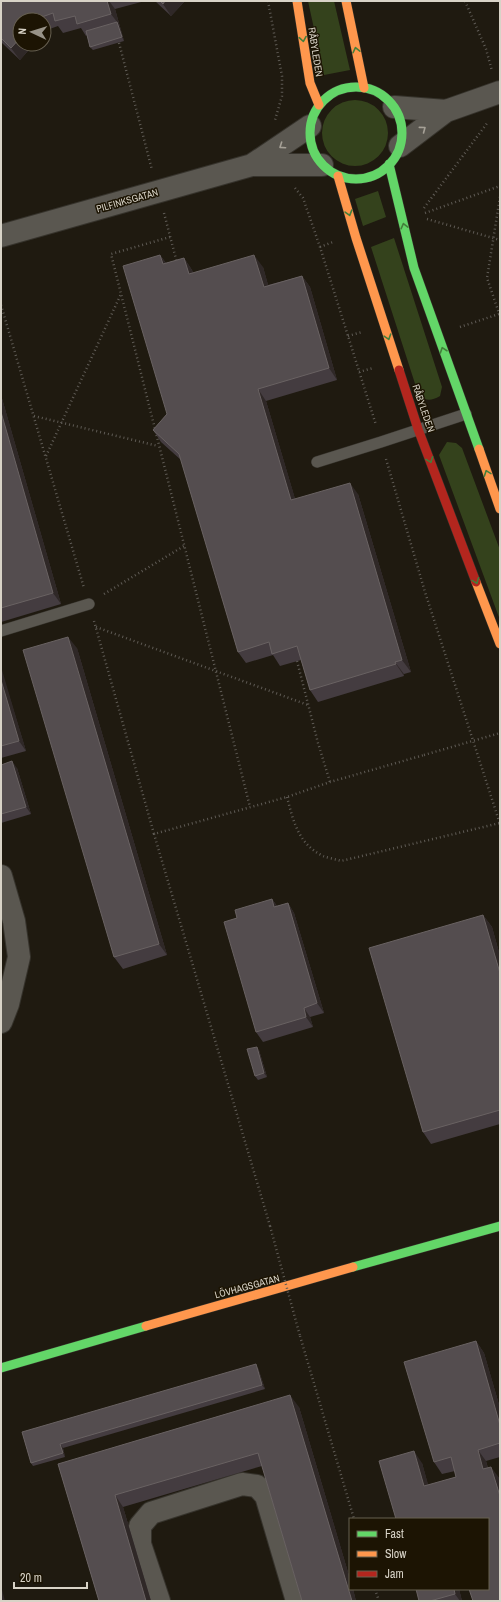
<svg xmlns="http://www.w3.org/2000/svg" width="501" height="1602" font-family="'Archivo Narrow',sans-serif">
  <rect width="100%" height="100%" fill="#1f1a10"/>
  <path fill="#34421c" d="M308,1H334L350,70L324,75Z
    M322 133a33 33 0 1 1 66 0a33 33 0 1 1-66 0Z
    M378,191L386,217L363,226L355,199Z
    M394,238L442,387L440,396C431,401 427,401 419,396L371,247Z
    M447,442L456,443L462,448L500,550V620L439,455Z"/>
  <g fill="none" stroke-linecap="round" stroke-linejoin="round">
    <defs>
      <path id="lane" d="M317,462L381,442L466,414
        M1,631L89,604"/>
      <path id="street" d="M394,107L446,111
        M400,146L446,111L500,92
        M252,165L310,126
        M1,236L252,165H322
        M1,876L14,921L19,957L8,1004L1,1022
        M159,1601L140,1544V1526L151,1513L242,1484L257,1486L266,1496L297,1601"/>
      <path id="fast" d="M310 133a46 46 0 1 1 92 0a46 46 0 1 1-92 0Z
        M389,164L414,268L479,449
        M353,1267L500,1226
        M1,1368L146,1326"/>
      <path id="slow" d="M297,1L310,83L319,105
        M346,1L364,88
        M338,176L356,238L399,370
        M479,449L500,509
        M476,582L500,644
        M146,1326L353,1267"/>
      <path id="jam" d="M399,370L418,429L476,582"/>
    </defs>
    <use href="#lane" stroke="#36332c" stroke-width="12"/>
    <use href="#street" stroke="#36332c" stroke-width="24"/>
    <use href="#fast" stroke="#36332c" stroke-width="10"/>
    <use href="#slow" stroke="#36332c" stroke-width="10"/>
    <use href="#jam" stroke="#36332c" stroke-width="10"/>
    <path stroke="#5f5b55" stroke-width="2.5" stroke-dasharray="1 3" stroke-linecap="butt" d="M268,1L282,76V96L275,120
      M465,1L486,49L492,71
      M118,39L152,170
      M295,188L303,198L320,247L376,425
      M500,197L487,278L500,316
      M424,208L488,122
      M164,213L177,263
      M425,213L500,186
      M427,219L500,240
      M170,237L111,254L250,807
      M320,247L333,242
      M1,305L84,588
      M460,327L499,314
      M348,336L362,332
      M359,372L373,368
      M34,416L158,446
      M46,456L121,294
      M386,459L425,592L500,824
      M104,594L184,546
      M94,621L154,834
      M96,627L308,705
      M297,661L318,743L330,782
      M287,797C293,820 298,844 323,856C328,858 335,859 341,861L500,823
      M270,1226L154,834L287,797L330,782L424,755
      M300,1336L354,1519
      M375,1589L379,1601"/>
    <use href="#lane" stroke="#5a5750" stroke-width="11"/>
    <use href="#street" stroke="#5a5750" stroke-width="22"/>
    <use href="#fast" stroke="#63d668" stroke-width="9"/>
    <use href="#slow" stroke="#ff974d" stroke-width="9"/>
    <use href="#jam" stroke="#b3261e" stroke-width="9"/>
    <path stroke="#5f5b55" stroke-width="2.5" stroke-dasharray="1 3" stroke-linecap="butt" d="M424,755L500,733
      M270,1226L300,1336"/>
  </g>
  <path fill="#443c40" d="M1,1H145L115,9L124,41L93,50L90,47L87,35L86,36L81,28L63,33L58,26L47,30L44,33V20H20V44H34L20,60L2,43H1Z
    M155,1H185L171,16Z
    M160,255L166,263L184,258L192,270L193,273L263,267L268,285L302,276L310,287L337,380L266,401L295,499L358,494L411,672L404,674V676L318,702L310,690L301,660L280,666L273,655L246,663L238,652L181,460L161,442L153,430L167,414Z
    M1,395L61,604L1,622Z
    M77,648L167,955L123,969L114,957Z
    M1,669L26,751L1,758Z
    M1,765L17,768L31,814L1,823Z
    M272,899L277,906L288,903L294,913L324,1013L310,1017L313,1027L263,1042L256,1032L237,918Z
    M483,915L492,927L500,956V1124L431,1144L423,1132Z
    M259,1050L267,1077L258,1080L255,1076Z
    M476,1341L484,1353L500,1408V1457L486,1461L488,1468L500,1479L488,1519H396L422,1463L428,1485L456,1477L455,1471L442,1474L434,1462Z
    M258,1368L265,1389L63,1448L65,1457L33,1466L31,1463L22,1432Z
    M299,1407L350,1579V1589H353L356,1601H302L262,1466L123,1507L151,1601H99L58,1464Z
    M459,1589L462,1601H419Z"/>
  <path fill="#2f2827" d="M107,1H109L115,9L124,41L122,37L117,22L111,14Z
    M165,1H185L171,16L163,4Z
    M44,26L47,30L44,33Z
    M20,38V44H34L20,60L11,48Z
    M160,255L168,266L163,264Z
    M254,255L263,267L272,299L264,287Z
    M184,258L192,270L197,286L189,274Z
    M302,276L310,287L337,380L329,368Z
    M258,389L266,401L299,512L291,500Z
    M1,395L61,604L53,593L1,412Z
    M350,483L358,494L411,672L402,660Z
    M68,637L77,648L167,955L159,944Z
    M395,662L404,674V676L396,664Z
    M1,669L2,670L26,751L19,741L1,680Z
    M12,761L17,768L31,814L26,807Z
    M272,899L279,909L274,907Z
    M288,903L294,913L324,1013L317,1003Z
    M483,915L492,927L500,956V973Z
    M304,1008L310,1017L313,1027L306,1017Z
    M257,1047L259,1050L267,1077L264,1073Z
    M476,1341L484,1353L500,1408V1425Z
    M256,1364L258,1368L265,1389L262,1385Z
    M290,1395L299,1407L350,1579V1589H353L356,1601H352Z
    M60,1444L63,1448L65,1457L63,1453Z
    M478,1450L486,1461L491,1481L483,1469Z
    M414,1451L422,1463L432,1498L424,1486Z
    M491,1467L500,1479V1496Z
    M115,1495L123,1507L151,1601H146Z
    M1,1586L5,1601H1Z
    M454,1589H459L462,1601H460L455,1594Z"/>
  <path fill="#544d4f" stroke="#696262" d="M1,1H107L111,14L77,24L75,16L55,21L53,13L39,18L37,20H20V38L11,48L1,38Z
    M160,1H165L163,4Z
    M117,22L122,37L90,47L86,31Z
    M160,255L163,264L184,258L189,274L254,255L264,287L302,276L329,368L258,389L291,500L350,483L402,660L395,662L396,664L310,690L297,646L272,654L269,642L238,652L179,454L153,430L167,414L123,266Z
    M1,412L53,593L1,608Z
    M68,637L159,944L114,957L23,650Z
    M1,680L19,741L1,746Z
    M12,761L26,807L1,814V765Z
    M272,899L274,907L288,903L317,1003L304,1008L306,1017L256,1032L224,922L237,918L235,910Z
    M483,915L500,973V1110L423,1132L369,948Z
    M257,1047L264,1073L255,1076L247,1049Z
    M476,1341L500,1425V1443L478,1450L483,1469L491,1467L500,1496V1601H473L469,1589H488V1519H396L379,1461L414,1451L424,1486L456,1477L451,1457L434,1462L404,1362Z
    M256,1364L262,1385L60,1444L63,1453L31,1463L22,1432Z
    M290,1395L352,1601H302L258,1453L115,1495L146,1601H99L58,1464Z
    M416,1589H454L455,1594L430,1601H419Z"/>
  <defs><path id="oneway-chevron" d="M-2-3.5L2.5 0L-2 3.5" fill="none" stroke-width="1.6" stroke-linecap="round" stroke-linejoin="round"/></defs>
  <g stroke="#437f3b">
    <use href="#oneway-chevron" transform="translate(303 39) rotate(81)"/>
    <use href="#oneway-chevron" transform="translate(356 50) rotate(-103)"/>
    <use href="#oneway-chevron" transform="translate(349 213) rotate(74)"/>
    <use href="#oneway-chevron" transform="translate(404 226) rotate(-104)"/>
    <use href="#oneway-chevron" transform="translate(388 337) rotate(72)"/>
    <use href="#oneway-chevron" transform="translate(443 350) rotate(-109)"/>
    <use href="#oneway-chevron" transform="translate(430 460) rotate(69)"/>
    <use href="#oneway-chevron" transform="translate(487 473) rotate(-110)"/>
    <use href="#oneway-chevron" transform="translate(476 581) rotate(69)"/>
  </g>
  <g stroke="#a6a197">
    <use href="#oneway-chevron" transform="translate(423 129) rotate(-37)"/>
    <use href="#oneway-chevron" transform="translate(282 146) rotate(146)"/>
  </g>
  <g text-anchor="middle" stroke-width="3" stroke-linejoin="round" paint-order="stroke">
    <g font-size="10" fill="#d8d3c7" stroke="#1c1403">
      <text transform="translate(316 52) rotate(81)" y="4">RÅBYLEDEN</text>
      <text transform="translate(127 200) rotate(-16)" y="4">PILFINKSGATAN</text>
      <text transform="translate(424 408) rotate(71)" y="4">RÅBYLEDEN</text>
      <text transform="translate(247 1286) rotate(-15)" y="4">LÖVHAGSGATAN</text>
    </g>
  </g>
  <rect width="501" height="1602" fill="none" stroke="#d8d3c7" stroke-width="4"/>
  <rect x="349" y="1518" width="140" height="72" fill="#1c1403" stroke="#676051"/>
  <rect x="357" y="1531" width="20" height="6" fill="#63d668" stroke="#676051"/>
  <text x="385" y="1538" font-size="12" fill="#d8d3c7">Fast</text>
  <rect x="357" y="1551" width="20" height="6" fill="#ff974d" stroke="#676051"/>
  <text x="385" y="1558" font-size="12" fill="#d8d3c7">Slow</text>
  <rect x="357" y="1571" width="20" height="6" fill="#b3261e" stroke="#676051"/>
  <text x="385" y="1578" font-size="12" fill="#d8d3c7">Jam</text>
  <g transform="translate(32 32) rotate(274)"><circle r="19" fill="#1c1403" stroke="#676051"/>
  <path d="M0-3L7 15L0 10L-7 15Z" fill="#979287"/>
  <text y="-6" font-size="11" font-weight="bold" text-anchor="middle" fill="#d8d3c7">N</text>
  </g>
  <path d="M14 1582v6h73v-6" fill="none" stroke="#d8d3c7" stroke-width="2"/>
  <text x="20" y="1582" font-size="12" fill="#d8d3c7" stroke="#1c1403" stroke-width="3" paint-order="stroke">20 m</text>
</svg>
